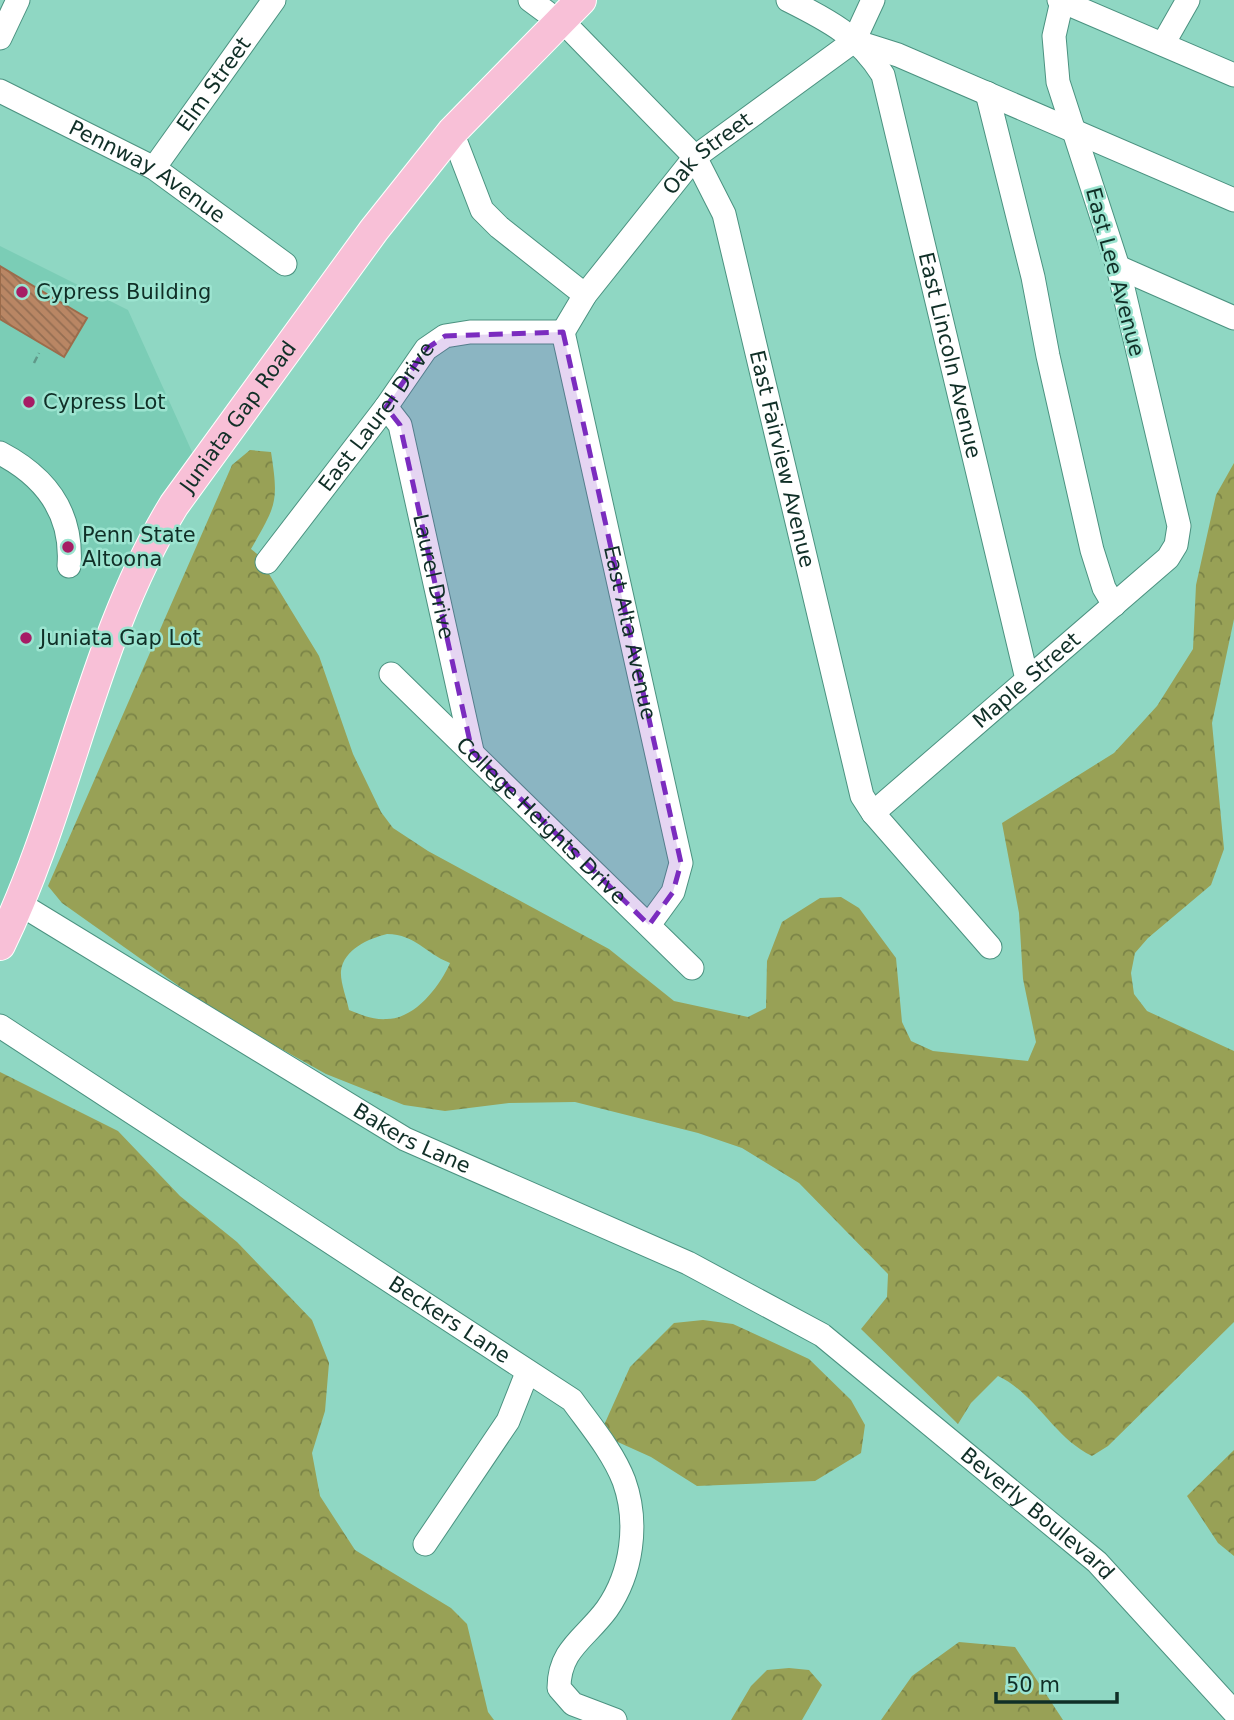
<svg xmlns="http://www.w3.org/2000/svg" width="1234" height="1720" font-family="'DejaVu Sans',sans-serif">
  <defs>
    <pattern id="forest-crowns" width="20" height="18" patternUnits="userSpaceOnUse" patternTransform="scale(1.75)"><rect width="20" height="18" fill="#98a156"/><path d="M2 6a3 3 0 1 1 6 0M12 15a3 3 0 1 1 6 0" fill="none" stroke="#7b8447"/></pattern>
    <pattern id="building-back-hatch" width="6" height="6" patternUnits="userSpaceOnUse" patternTransform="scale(1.75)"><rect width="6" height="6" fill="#b98664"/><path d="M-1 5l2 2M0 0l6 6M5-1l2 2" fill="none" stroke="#956e52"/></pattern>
  </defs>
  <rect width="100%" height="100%" fill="#8fd7c3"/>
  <path fill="#7bcdb6" d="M0,246L128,310L193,454L153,513L118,581L31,832L0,910Z"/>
  <path fill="url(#forest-crowns)" fill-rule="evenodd" d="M250,450L271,452C279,503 276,505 251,549L267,562L266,569L319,656L353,754L381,812L393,828L428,851L609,949L674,1001L748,1017L766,1008L767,961L782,922L820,898L841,897L859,908L896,958L902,1022L911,1041L933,1051L1028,1061L1036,1042L1023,979L1019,913L1002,823L1114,753L1157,706L1193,649L1196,585L1216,495L1234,463V619L1212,723L1224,849L1211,885L1148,938L1135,953L1131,973L1134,994L1147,1011L1234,1051V1322L1108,1446L1092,1456C1054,1438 1036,1394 998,1376L971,1403L958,1424L861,1329L887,1297L888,1274L799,1183L742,1148L698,1133L575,1102L509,1103L445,1111L404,1105L326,1074L217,1013L62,903L48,886L232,465ZM387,934C417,935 423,952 450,963C440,986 415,1019 387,1019C373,1020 361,1015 349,1010C347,999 340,982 341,971C344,949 368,939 387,934Z
    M0,1072L118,1131L180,1196L237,1242L312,1320L329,1363L325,1411L312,1453L320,1496L355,1550L451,1608L467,1624L488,1712L494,1720H0Z
    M703,1320L733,1324L809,1359L851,1400L865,1425L861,1453L815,1481L697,1486L651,1457L600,1434L630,1367L674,1323Z
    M1234,1450V1556L1218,1543L1187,1496Z
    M959,1642L1015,1647L1063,1720H881L912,1676Z
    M789,1668L809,1670L822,1685L802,1720H731L751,1686L767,1670Z"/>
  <path fill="url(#building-back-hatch)" stroke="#9c6c4b" stroke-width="2" d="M0,266L87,318L64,357L0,319Z"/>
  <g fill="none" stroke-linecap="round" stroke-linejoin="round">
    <defs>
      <g id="minor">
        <path id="s1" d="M530,0L572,31L695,157L724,214L862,796L873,813L990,947"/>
        <path id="s2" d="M788,0C828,20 859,36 883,75L1027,679"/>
        <path d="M1059,0L1234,75"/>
        <path d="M0,38L18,0"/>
        <path d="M857,42L898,55L1234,200"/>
        <path d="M1163,44L1188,0"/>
        <path id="s3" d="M0,91L154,168L285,264"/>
        <path d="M987,93L1033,277L1048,356L1092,550L1104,588L1114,605"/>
        <path d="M452,132L482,210L499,227L585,295"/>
        <path id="s4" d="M154,168L274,0"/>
        <path d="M1118,267L1234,318"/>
        <path id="s5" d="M563,332L681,863L673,892L649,925"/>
        <path id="s6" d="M563,332L585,295L695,157L854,41L873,0"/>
        <path id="s7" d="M386,407L400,425L472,751"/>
        <path d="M0,453C46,477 73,513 69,566"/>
        <path id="s8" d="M267,562L386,407L426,349L445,336L470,332H563"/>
        <path id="s9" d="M391,674L692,968"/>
        <path id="s10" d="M873,813L1168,558L1176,545L1179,526L1118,267L1058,82L1054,36L1062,1"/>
        <path id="s11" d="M20,904L405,1139L688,1263L822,1335L1097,1562L1234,1712"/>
        <path id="s12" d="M0,1026L572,1400C590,1425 613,1452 624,1481C639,1523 632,1573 607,1609C586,1638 559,1649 559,1688L573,1704L615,1720"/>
        <path d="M425,1544L508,1421L527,1373"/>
      </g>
      <g id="major">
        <path id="s13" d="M0,945C69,803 91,641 174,505L374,230L452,132L581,0"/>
      </g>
    </defs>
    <use href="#minor" stroke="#4b9280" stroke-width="25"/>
    <use href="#major" stroke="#fff" stroke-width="32"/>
    <path stroke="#609889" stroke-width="2.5" stroke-dasharray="7 3.5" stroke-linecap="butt" d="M34,363L39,353"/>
    <use href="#minor" stroke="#fff" stroke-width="23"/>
    <use href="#major" stroke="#f8c0d7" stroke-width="30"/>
  </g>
  <path fill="#7b2cbf" fill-opacity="0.2" stroke="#7b2cbf" stroke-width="5" stroke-dasharray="14 9" stroke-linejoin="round" d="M563,332L681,863L673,892L649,925L472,751L400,425L386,407L426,349L445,336Z"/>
  <g fill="#a61d65" stroke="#9ce4d0" stroke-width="2.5">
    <circle cx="22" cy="292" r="7"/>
    <circle cx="29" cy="402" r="7"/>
    <circle cx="68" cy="547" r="7"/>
    <circle cx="26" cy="638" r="7"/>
  </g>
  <g text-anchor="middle" stroke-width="5" stroke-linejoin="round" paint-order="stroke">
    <g font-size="21" fill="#102f27" stroke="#9ce4d0">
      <text dy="7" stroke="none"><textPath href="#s4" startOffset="103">Elm Street</textPath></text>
      <text dy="7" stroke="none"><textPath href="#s6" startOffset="231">Oak Street</textPath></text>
      <text dy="7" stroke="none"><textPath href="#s3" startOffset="168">Pennway Avenue</textPath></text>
      <text transform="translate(1115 272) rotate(75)" y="7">East Lee Avenue</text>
      <text dy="7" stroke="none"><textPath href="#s2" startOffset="411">East Lincoln Avenue</textPath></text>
      <text dy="7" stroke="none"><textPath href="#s13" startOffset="583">Juniata Gap Road</textPath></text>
      <text dy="7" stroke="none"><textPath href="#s8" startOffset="182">East Laurel Drive</textPath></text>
      <text dy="7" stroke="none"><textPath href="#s1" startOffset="544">East Fairview Avenue</textPath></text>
      <text dy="7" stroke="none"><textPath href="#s7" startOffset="178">Laurel Drive</textPath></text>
      <text dy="7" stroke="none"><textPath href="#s5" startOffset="308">East Alta Avenue</textPath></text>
      <text dy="7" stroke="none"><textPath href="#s10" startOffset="203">Maple Street</textPath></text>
      <text dy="7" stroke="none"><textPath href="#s9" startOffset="210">College Heights Drive</textPath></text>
      <text dy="7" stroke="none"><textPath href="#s11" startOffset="457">Bakers Lane</textPath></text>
      <text dy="7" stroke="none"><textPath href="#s12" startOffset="537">Beckers Lane</textPath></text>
      <text dy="7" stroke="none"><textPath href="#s11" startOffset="1192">Beverly Boulevard</textPath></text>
    </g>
    <g font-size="21" fill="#102f27" stroke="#9ce4d0" text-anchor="start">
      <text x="36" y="299">Cypress Building</text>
      <text x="43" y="409">Cypress Lot</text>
      <text x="82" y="542">Penn State<tspan x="82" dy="24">Altoona</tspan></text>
      <text x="40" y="645">Juniata Gap Lot</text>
    </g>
  </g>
  <path d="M996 1692v10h121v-10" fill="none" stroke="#102f27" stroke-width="3.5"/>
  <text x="1006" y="1692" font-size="21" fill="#102f27" stroke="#9ce4d0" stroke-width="5" paint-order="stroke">50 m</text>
</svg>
